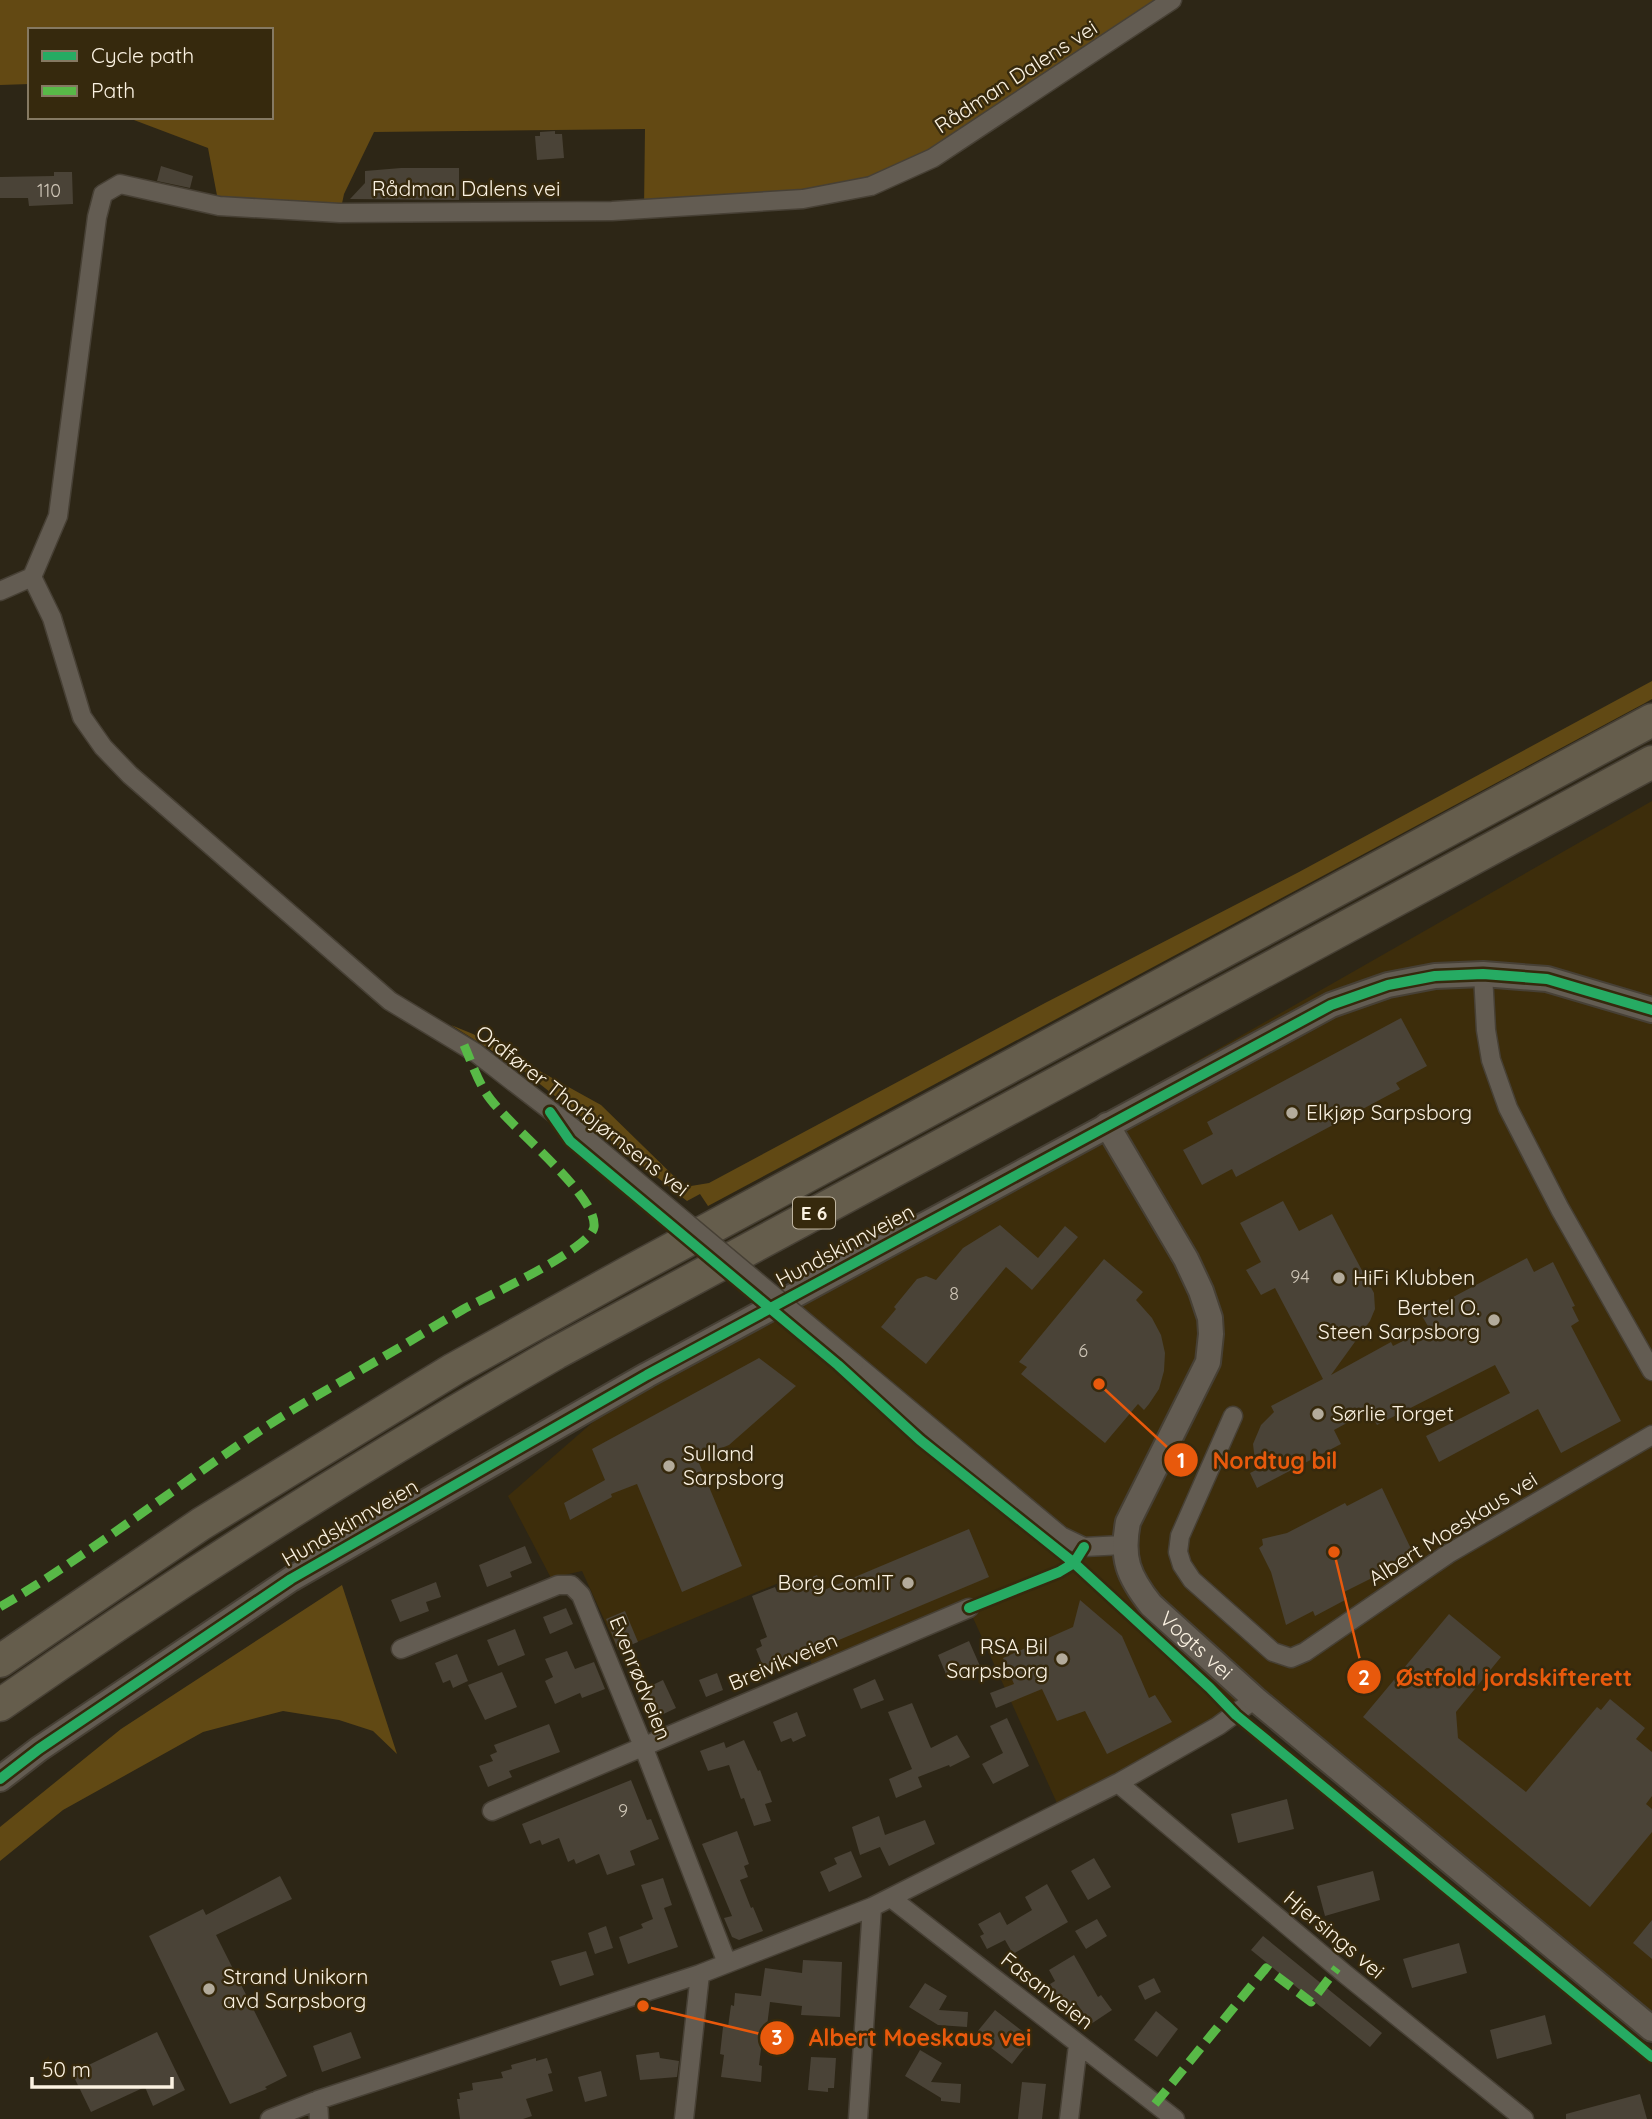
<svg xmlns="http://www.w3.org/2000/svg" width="1652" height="2119" font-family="Quicksand,sans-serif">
  <rect width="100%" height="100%" fill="#2d2616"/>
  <path fill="#3d2d0b" d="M1652,801V2029L1255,1699L1061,1812L969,1609L815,1673L781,1582L618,1650L582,1571L551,1578L508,1496L647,1375Z"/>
  <path fill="#614914" d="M1652,681V699L1645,703L708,1206L700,1194L687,1201L521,1069L451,1025L473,1034L601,1105L685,1187L709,1183L1045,1003L1299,872Z
    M342,1585L397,1754L373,1731L339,1720L283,1711L203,1732L63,1810L0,1861V1827L121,1729Z"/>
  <path fill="#634913" d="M0,0H1172L871,186L644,209L645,129L374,132L344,194L340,213L219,206L208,148L126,117H271V30H30V84L0,85Z"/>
  <path fill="#4a4337" d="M555,131V134H562L564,158L537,160L535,136H540V132Z
    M161,166L193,176L190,188L157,181Z
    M401,168H459V200L350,199L365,183V171Z
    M54,172H72L73,204L29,206L28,198H0V177L54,176Z
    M1401,1018L1427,1066L1396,1083L1400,1089L1236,1177L1232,1169L1202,1185L1183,1150L1213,1134L1207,1122Z
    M1283,1201L1299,1231L1332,1214L1374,1293L1375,1309L1370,1321L1331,1375L1391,1342L1393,1346L1429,1328L1421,1314L1527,1258L1534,1272L1553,1262L1575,1306L1572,1307L1579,1321L1571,1326L1621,1421L1561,1453L1538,1409L1439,1462L1426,1436L1510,1393L1495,1365L1377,1425L1369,1411L1334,1430L1341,1444L1257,1488L1250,1473L1256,1470L1253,1444L1261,1425L1274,1412L1271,1406L1323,1379L1275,1288L1261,1295L1246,1270L1261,1262L1240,1223Z
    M1000,1225L1038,1258L1065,1226L1078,1237L1032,1290L1006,1267L926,1364L881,1327L896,1309L894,1307L917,1279L926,1276L936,1280L963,1248Z
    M1104,1259L1143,1292L1136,1300L1152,1318L1161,1335L1165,1353L1164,1371L1159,1389L1149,1404L1144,1410L1138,1404L1105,1443L1021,1374L1027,1367L1019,1362Z
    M759,1358L796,1386L729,1445L697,1458L742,1566L682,1592L637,1484L611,1494L612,1497L570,1520L564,1503L605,1480L592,1449Z
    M1382,1488L1413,1553L1380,1570V1574L1344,1592L1347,1599L1315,1616L1313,1611L1286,1625L1271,1572L1259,1548L1263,1545L1262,1539L1287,1533L1345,1503L1347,1506Z
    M969,1529L989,1577L765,1671L756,1649L762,1646L760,1640L767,1637L752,1596L775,1587L777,1592L817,1575L824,1590Z
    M525,1546L532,1563L510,1572L512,1577L487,1587L479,1565Z
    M436,1582L441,1597L426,1602L429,1611L400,1622L391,1600Z
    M1080,1600L1122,1636L1149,1698L1155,1695L1172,1722L1107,1754L1085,1711L1057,1721L1042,1689L996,1708L990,1693L1014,1684L1003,1658L1073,1627Z
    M566,1608L573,1624L550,1634L543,1617Z
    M625,1611L638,1642L618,1650L606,1619Z
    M1449,1614L1501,1657L1456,1712L1458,1738L1526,1792L1597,1707L1601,1710L1610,1699L1645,1728L1636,1739L1652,1752V1796L1646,1804L1652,1809V1832L1590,1907L1363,1717Z
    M515,1629L525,1655L498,1666L487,1640Z
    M969,1641L980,1666L948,1679L938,1655Z
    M567,1651L575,1669L594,1662L605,1689L582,1698L580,1693L555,1704L545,1681L553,1677L545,1659Z
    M457,1654L468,1681L453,1688L450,1680L443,1683L435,1663Z
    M502,1672L517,1707L485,1720L468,1685Z
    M717,1673L723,1690L706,1697L699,1680Z
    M875,1679L884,1700L861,1709L853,1689Z
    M663,1680L676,1708L655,1718L642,1690Z
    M912,1703L930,1746L931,1748L957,1735L970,1757L950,1767L949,1765L918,1777L922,1787L896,1798L889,1779L912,1769L888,1712Z
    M797,1712L806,1736L793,1742L791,1738L781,1742L773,1722Z
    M1007,1718L1029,1766L993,1784L982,1764L1003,1753L990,1726Z
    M549,1724L560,1752L509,1771L512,1777L488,1787L479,1766L493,1761L490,1755L497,1752L494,1745Z
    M744,1740L758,1771L760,1770L772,1802L765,1804L771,1821L754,1826L744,1798L741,1799L729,1765L708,1771L700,1751L724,1742L726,1748Z
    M631,1780L647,1820L651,1819L659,1839L630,1851L635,1865L607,1875L599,1854L576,1864L574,1859L568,1862L559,1838L542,1845L540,1840L530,1844L522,1824Z
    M1287,1799L1294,1829L1238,1843L1231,1814Z
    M879,1816L885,1835L925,1820L935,1844L889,1866L880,1847L860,1855L852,1827Z
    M737,1831L749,1864L744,1866L748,1877L740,1880L751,1908L753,1907L763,1931L739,1940L732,1937L724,1918L732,1916L702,1844Z
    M851,1851L862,1877L829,1892L820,1872L837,1864L834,1858Z
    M1094,1858L1111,1887L1088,1900L1071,1871Z
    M1373,1871L1380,1900L1325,1916L1317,1886Z
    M280,1876L292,1899L216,1935L287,2076L265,2087L267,2089L230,2104L149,1936L203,1909L206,1915Z
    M663,1878L672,1905L664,1908L678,1947L628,1964L619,1937L643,1928L641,1924L653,1919L641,1885Z
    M1047,1884L1068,1922L1013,1954L1005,1940L987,1949L980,1936L984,1934L978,1924L1000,1912L1007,1925L1032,1910L1025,1897Z
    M1097,1919L1107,1936L1086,1949L1075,1931Z
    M1652,1920V1959L1633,1943Z
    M606,1926L613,1948L595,1954L588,1933Z
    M1263,1936L1382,2033L1370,2047L1251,1950Z
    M1459,1943L1467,1973L1412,1988L1403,1959Z
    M586,1951L594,1975L560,1986L551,1961Z
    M1074,1955L1098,1997L1101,1995L1112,2010L1091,2024L1077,2004L1070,2008L1064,1997L1060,2000L1050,1984L1055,1981L1049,1970Z
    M803,1960L842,1962L840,2017L801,2015L802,2006L770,2002L767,2026H764L759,2065L762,2066L761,2082L721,2077L724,2055L720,2054L723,2027H728L731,2005L734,2006L735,1993L761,1996L765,1968L802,1973Z
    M1154,1978L1161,1992L1145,2000L1138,1986Z
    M925,1983L947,1996L939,2010L968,2012L967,2027L938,2025L909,2007Z
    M995,2010L1030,2037L1020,2036L1017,2039L1026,2046L1012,2064L986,2044L994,2034L977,2032Z
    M1156,2011L1178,2029L1157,2057L1134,2040Z
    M1545,2015L1552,2044L1497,2059L1490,2030Z
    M157,2032L185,2090L153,2106L145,2087L91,2112L72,2073Z
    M351,2032L361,2058L322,2072L313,2046Z
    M920,2050L942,2063L931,2082L961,2084L960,2103L941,2101V2098L905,2076Z
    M659,2052L660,2058L679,2061L677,2077L640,2080L636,2055Z
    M811,2057L836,2058L834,2088H828V2092L808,2090Z
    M536,2058V2061L547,2058L552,2073L548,2074L553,2091L526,2099L532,2116L523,2119H460L457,2099H460L459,2093L473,2090L472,2083L503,2078L501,2072L512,2069L511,2065Z
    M601,2071L607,2096L585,2102L578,2077Z
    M1022,2082L1046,2084L1042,2119H1018Z
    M1640,2094L1647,2119H1566V2114Z"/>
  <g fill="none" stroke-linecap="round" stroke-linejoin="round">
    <defs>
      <path id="street" d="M32,577L58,516L97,217L103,194L120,184L219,206L340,213L612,211L803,199L871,186L933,158L1172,0
        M32,577L52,618L82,717L103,747L130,775L390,1001L476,1053L577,1131
        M0,591L32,577
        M1483,974L1486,1030L1491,1060L1508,1108L1560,1209L1652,1371
        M854,1363L1061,1536L1084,1547L1123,1545
        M1233,1416L1180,1536L1178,1552L1182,1565L1192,1580L1273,1652L1291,1658L1305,1652L1448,1554L1652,1435
        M401,1649L558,1585H571L581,1595L643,1746L727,1963
        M1118,1783L1345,1974L1524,2119
        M492,1811L969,1608
        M891,1898L1175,2119
        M318,2100L319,2119
        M270,2119L318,2100L700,1974L872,1907L1118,1783L1218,1726L1255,1699
        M684,2119L700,1974
        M858,2119L872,1907
        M1069,2119L1078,2045"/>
      <g id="secondary">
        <path id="s1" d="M1107,1125L1186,1259L1201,1291L1210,1318L1211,1334L1208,1362L1128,1522C1121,1558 1128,1576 1151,1605L1255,1699L1652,2029"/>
        <path d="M0,1779L39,1749L291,1579L647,1375L1331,1005L1388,985L1435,976L1483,974L1547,979L1652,1010"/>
      </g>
      <path id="highway" d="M0,1661L201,1524L454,1369L629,1272L1652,720
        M0,1705C180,1579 366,1462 556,1353L1652,762"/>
    </defs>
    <use href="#street" stroke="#474035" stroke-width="21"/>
    <use href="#secondary" stroke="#474035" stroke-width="28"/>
    <use href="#highway" stroke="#474035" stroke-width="35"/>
    <use href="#street" stroke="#635c52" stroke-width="18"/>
    <use href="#secondary" stroke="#635c52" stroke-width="24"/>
    <use href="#highway" stroke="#655d4c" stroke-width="32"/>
    <defs>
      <path id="street-bridge" d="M577,1131L854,1363"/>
    </defs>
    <use href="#street-bridge" stroke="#474035" stroke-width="21" stroke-linecap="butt"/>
    <use href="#street-bridge" stroke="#635c52" stroke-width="18"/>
    <path stroke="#58b947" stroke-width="9" stroke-dasharray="18 9" stroke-linecap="butt" d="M0,1607C87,1556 166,1494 249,1438C293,1408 339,1383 385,1356C411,1341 436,1325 462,1310C485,1297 591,1249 594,1227C598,1194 506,1125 486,1093C477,1079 471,1061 464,1045
      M1155,2104L1266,1968L1311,2002L1337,1968"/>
    <defs>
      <path id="cycleway" d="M550,1112L570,1141L838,1365L920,1440L1074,1563L1210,1688L1236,1715L1652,2057
        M969,1608L1059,1572L1074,1563L1084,1547
        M0,1779L39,1749L291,1579L647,1375L1331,1005L1388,985L1435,976L1483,974L1547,979L1652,1010"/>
    </defs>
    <use href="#cycleway" stroke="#36290d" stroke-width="15"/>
    <use href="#cycleway" stroke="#26ab63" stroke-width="10"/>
  </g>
  <g fill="#b3ab9b" stroke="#36290d" stroke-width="2.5">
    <circle cx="1292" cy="1113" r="7"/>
    <circle cx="1339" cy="1278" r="7"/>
    <circle cx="1494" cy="1320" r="7"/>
    <circle cx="1318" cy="1414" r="7"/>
    <circle cx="669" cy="1466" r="7"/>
    <circle cx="908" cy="1583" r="7"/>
    <circle cx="1062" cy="1659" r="7"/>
    <circle cx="209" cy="1989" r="7"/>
  </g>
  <g text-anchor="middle" stroke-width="5" stroke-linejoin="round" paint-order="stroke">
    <g font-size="18" fill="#cfc6b7">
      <text x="49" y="197">110</text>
      <text x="1300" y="1283">94</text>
      <text x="954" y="1300">8</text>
      <text x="1083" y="1357">6</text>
      <text x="623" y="1817">9</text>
    </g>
    <rect fill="#36290d" stroke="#c0b6a2" stroke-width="2" x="793" y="1197.5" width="42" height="31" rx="5"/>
    <g font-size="19" font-weight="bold" fill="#fbf2e2">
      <text x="814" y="1220">E 6</text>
    </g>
    <g font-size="21" fill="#fbf2e2" stroke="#36290d">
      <text transform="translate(1016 77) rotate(-33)" y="7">Rådman Dalens vei</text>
      <text x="466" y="196">Rådman Dalens vei</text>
      <text transform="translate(582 1111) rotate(38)" y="7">Ordfører Thorbjørnsens vei</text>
      <text transform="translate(845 1246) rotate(-28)" y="7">Hundskinnveien</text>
      <text transform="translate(350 1523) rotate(-30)" y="7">Hundskinnveien</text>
      <text transform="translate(1453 1529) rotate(-32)" y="7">Albert Moeskaus vei</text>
      <text dy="7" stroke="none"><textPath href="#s1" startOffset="593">Vogts vei</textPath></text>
      <text transform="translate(783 1662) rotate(-23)" y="7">Breivikveien</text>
      <text transform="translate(640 1678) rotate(68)" y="7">Evenrødveien</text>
      <text transform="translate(1334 1935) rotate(40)" y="7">Hjersings vei</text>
      <text transform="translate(1047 1991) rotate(38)" y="7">Fasanveien</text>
    </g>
    <g font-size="21" fill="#fbf2e2" stroke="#36290d" text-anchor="start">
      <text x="1306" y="1120">Elkjøp Sarpsborg</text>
      <text x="1353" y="1285">HiFi Klubben</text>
      <text x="1480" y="1315" text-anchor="end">Bertel O.<tspan x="1480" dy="24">Steen Sarpsborg</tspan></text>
      <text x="1332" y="1421">Sørlie Torget</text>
      <text x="683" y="1461">Sulland<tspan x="683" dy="24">Sarpsborg</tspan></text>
      <text x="894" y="1590" text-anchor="end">Borg ComIT</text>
      <text x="1048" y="1654" text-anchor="end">RSA Bil<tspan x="1048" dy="24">Sarpsborg</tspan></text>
      <text x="223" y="1984">Strand Unikorn<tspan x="223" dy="24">avd Sarpsborg</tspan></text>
    </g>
  </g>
  <path fill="none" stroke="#e8590c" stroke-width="2.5" d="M1099 1384L1181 1460M1334 1552L1364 1677M643 2006L777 2038"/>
  <g fill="#e8590c" stroke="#36290d" stroke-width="2.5">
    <circle cx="1099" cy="1384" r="7"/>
    <circle cx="1334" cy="1552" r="7"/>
    <circle cx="643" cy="2006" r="7"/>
    <circle cx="1181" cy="1460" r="18"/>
    <circle cx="1364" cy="1677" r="18"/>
    <circle cx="777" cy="2038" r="18"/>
  </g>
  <g font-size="21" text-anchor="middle" font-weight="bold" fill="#fff">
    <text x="1181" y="1468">1</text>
    <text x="1364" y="1685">2</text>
    <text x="777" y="2045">3</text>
  </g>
  <g font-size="23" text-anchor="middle" font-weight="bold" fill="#e8590c" stroke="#36290d" stroke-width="5" stroke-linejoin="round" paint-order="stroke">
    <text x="1275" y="1469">Nordtug bil</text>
    <text x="1514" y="1686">Østfold jordskifterett</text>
    <text x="920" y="2046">Albert Moeskaus vei</text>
  </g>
  <rect x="28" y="28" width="245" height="91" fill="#36290d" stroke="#857962" stroke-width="2"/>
  <rect x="42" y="51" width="35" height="10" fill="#26ab63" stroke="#857962" stroke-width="2"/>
  <text x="91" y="63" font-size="21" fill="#fbf2e2">Cycle path</text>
  <rect x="42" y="86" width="35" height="10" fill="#58b947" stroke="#857962" stroke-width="2"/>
  <text x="91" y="98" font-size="21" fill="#fbf2e2">Path</text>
  <path d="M32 2077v10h140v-10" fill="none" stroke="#fbf2e2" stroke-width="3.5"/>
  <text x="42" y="2077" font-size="21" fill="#fbf2e2" stroke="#36290d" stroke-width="5" paint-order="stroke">50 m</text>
</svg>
